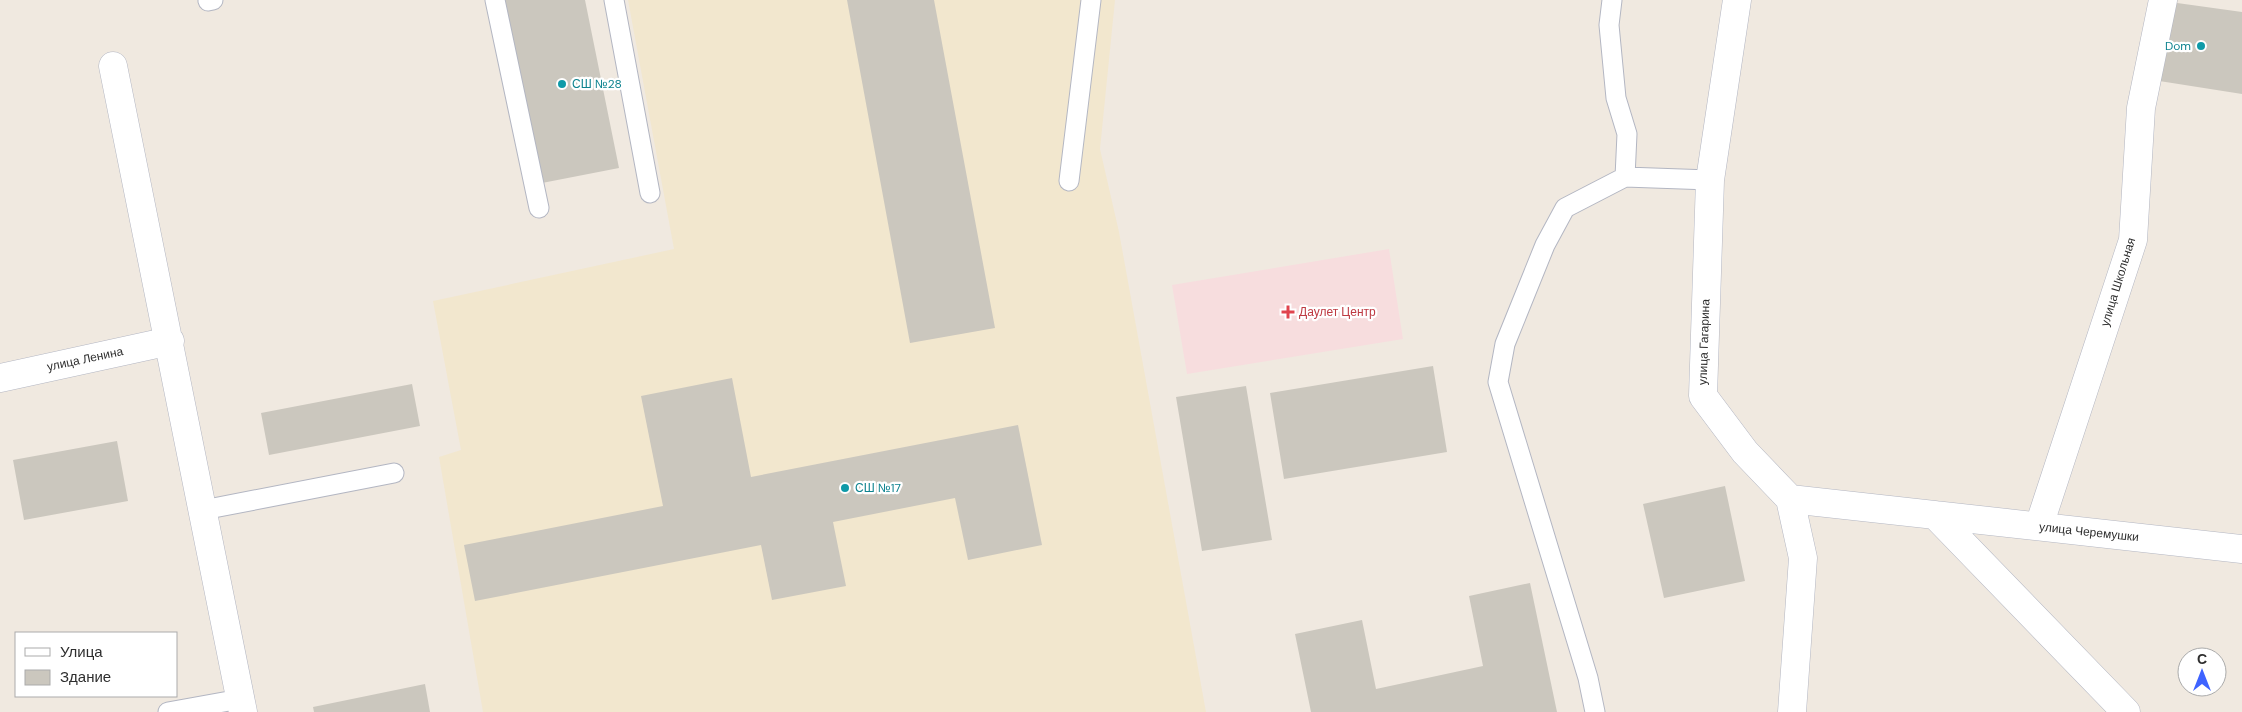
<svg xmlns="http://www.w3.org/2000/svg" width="2242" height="712" font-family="'DM Sans',sans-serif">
  <rect width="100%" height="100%" fill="#f0e9e0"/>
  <path fill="#f2e7ce" d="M628,0H1115L1100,149L1119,232L1206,712H483L439,457L461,450L433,301L674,249Z"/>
  <path fill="#f7ddde" d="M1389,249L1403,339L1187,374L1172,285Z"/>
  <path fill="#cbc7be" d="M505,0H585L619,168L542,183Z
    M847,0H934L995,328L910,343Z
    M2170,2L2242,12V94L2153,80Z
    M1433,366L1447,452L1284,479L1270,393Z
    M732,378L751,477L1018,425L1042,545L968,560L955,498L833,522L846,586L772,600L761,545L475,601L464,545L663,506L641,396Z
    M412,384L420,426L269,455L261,413Z
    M1246,386L1272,540L1202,551L1176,397Z
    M117,441L128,501L24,520L13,460Z
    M1725,486L1745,581L1664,598L1643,504Z
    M1530,583L1557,712H1311L1295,634L1362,620L1376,689L1483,666L1469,596Z
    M425,684L430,712H314L313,707Z"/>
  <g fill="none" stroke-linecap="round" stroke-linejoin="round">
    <defs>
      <path id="lane" d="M495,0L539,208
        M614,0L650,193
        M208,1L213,0
        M1625,177L1710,180
        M1069,181L1091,0
        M203,510L394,473
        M168,712L240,699
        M1595,712L1588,678L1498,382L1505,344L1545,245L1565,208L1625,177L1627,134L1616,98L1609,25L1612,0"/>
      <path id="street" d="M1737,0L1710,180L1703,396L1745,452L1790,499L1803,558L1792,712
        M113,66L243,712
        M0,378L170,341
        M1790,499L2242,549
        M1935,515L2126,712
        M2039,526L2133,240L2141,108L2163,0"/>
    </defs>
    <use href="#lane" stroke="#b3b6c2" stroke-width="21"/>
    <use href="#street" stroke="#b3b6c2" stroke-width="29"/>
    <use href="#lane" stroke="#fff" stroke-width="19"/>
    <use href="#street" stroke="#fff" stroke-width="28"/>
  </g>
  <g fill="#0f9aa8" stroke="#fff" stroke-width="2">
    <circle cx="2201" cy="46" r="5"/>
    <circle cx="562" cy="84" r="5"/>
    <circle cx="845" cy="488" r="5"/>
  </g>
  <path fill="#e0444e" stroke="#fff" stroke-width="2" d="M1285.5 304.5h5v5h5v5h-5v5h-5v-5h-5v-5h5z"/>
  <g text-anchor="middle" stroke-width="4.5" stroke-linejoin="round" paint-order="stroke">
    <g font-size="12" fill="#0d838f" stroke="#fff" text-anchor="start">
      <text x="2191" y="50" text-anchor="end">Dom</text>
      <text x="572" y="88">СШ №28</text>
      <text x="855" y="492">СШ №17</text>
    </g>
    <g font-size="12" fill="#2e2e2e" stroke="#fff">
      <text transform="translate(2118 282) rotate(-73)" y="4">улица Школьная</text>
      <text transform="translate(1704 342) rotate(-88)" y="4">улица Гагарина</text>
      <text transform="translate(85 359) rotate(-12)" y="4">улица Ленина</text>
      <text transform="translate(2089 532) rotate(6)" y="4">улица Черемушки</text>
    </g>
    <g font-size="12" fill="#be3a42" stroke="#fff" text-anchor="start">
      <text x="1299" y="316">Даулет Центр</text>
    </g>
  </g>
  <rect x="15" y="632" width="162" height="65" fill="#ffffff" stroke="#ababab"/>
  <rect x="25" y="648" width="25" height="8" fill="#ffffff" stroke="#ababab"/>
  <text x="60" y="657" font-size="15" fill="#2e2e2e">Улица</text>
  <rect x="25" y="670" width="25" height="15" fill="#cbc7be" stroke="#ababab"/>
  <text x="60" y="682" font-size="15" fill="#2e2e2e">Здание</text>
  <g transform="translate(2202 672)"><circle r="24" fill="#ffffff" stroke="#ababab"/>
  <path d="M0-4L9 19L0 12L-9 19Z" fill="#3e63ff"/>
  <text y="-8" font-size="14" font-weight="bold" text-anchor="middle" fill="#2e2e2e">С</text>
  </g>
</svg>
